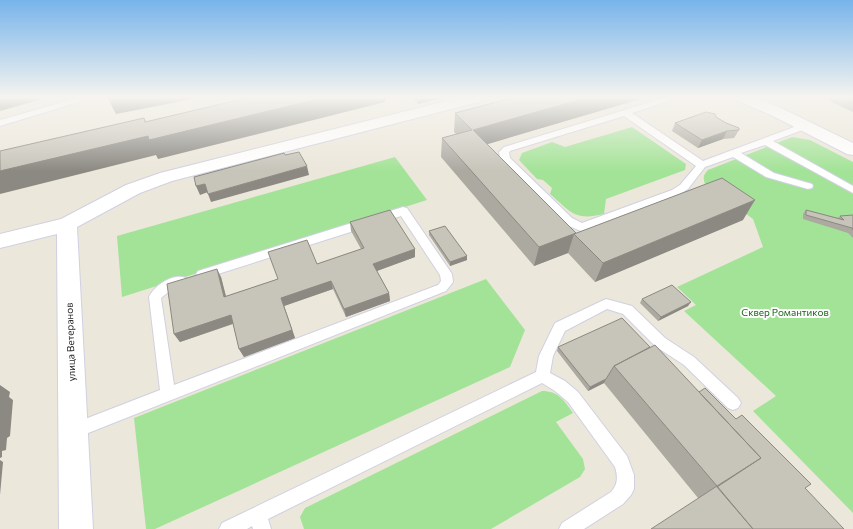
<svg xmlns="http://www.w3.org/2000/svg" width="853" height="529" font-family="Commissioner,sans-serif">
  <rect width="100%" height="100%" fill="#ece7db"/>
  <path fill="#a3e397" d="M632,127L686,164L685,170L606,199L604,214C574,221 571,212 550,194L552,188L543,180L537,179L519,160L522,153L552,142L565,147Z
    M792,137L810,140L853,162V513L753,411L776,396L684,311L696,305L677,287L763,247L753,219L705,184C703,178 703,175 708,170Z
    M395,157L427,200L122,297L117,236Z
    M486,279L525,330L510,367L155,529H146L134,418Z
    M542,391C558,391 564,400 573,413L556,422L583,459L585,469L580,477L491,529H304L300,517L305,508Z"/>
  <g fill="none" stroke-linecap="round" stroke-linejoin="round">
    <defs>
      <path id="lane" d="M81,97H95L0,126V120Z
        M667,97H681L632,113L703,161L802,124H808L809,126L808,128L773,141L853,186V193L765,145L741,153L774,173L812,184L813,186L812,188L808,189L766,177L733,157L705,167L688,189L680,194L592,229L581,231L564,224L500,159L499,152L504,147ZM624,116L696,166L680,185L672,190L582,223L572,218L510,158L509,153L510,151Z
        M403,207L407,208L452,274L453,282L446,291L73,439L67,436L65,431L67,426L160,390L149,297C155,285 173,273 186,278L188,281L186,284L171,290L161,298L174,385L438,285L441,281L440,275L401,216L202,279L198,277L196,274L198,271Z
        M606,299L632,306L665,338L694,357L738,398L741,403L738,408L733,410L728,408L684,365L655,346L623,314L607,309L565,331L553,356L550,373L565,381L578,392L627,456L634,475V489L631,495L623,504L584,529H559L562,523L611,492C618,484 618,477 615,467L568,402L555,391L542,383L268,519L271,529H253L252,526L247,529H219L222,523L536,372L539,356L555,323Z"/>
      <path id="street" d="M462,97H488L486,100L172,181L140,193L77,227L93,529H59L57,234L0,248V234L61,219L126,185L160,173Z
        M733,97H754L783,109L853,143V155L847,154L771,115L735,100Z"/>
    </defs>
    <use href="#lane" stroke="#d0d0e2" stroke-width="2"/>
    <use href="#street" stroke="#d0d0e2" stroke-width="2"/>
    <use href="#lane" fill="#fff" fill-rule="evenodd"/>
    <use href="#street" fill="#fff" fill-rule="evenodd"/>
  </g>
  <path fill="#aba9a0" d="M412,97H442V98L418,104Z
    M516,97H647L487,144L576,233L743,220L595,282L568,253L534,266L441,157L442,138L456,134L454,132L455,113Z
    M821,97H853V112Z
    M716,117L739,130L734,138L723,139L698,148L672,131L675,123Z
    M806,210L838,218L840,216L853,215V238L848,233L803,219V214Z
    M350,222L415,257L377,271L389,293L390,301L346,317L333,289L284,306L295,338L244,357L239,349L233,324L180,342L174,334L221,277L226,296L278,279L317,264L361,249L351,231Z
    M429,231L467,256V260L450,266L429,235Z
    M642,299L688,306L658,321L640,303Z
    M558,347H650L805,488L698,498L604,383L588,391L557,351Z"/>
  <path fill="#8b8982" d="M0,97H49L0,111Z
    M107,97H203L116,114Z
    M326,97H385V102L158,159L156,155L0,194V171L145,122L144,118L154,137Z
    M429,97H442V98L418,104V100Z
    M589,97H647L471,149L473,130Z
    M727,131L723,139L698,148L702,140Z
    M307,166L309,175L211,202L208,194Z
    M205,184L208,192L200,195L196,186Z
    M755,200L743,220L595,282L603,263Z
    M574,234L568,253L534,266L539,247Z
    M415,249V257L374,272L373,264Z
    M467,256V260L450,266V262Z
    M217,269L221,277L228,305L224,297Z
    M331,281L333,289L284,306L295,338L244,357L239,349L281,298Z
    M389,293L390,301L346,317L344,309Z
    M691,302L688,306L658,321L661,317Z
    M231,315L235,323L180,342L174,334Z
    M606,379L604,383L588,391L590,387Z
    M0,385L10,392L9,397L13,400L10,436L7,438L6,450L2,451V457L0,458Z
    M0,460L3,462L0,495Z"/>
  <path fill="#c7c4ba" stroke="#8b8982" d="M251,97H326L149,140L148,136L0,171V151L144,118L145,122Z
    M416,97H429L418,100Z
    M516,97H589L473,130L576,233L539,247L442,138L472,130L455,113Z
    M706,112L715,114L716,117L726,123L739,128V130L727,131L702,140L675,123Z
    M299,152L307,166L208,194L205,184L196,186L194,177L284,153L285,155Z
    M722,178L755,200L603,263L574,234Z
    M390,210L415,249L373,264L389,293L344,309L331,281L281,298L292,330L239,349L231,315L174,334L167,284L217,269L224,297L278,279L268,252L307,240L317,264L364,248L350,222Z
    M806,210L844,220L840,216L853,215V230L852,228L806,215Z
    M445,226L467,256L450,262L429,231Z
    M672,285L691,302L661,317L642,299Z
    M622,318L650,347L614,366L606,379L590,387L558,347Z
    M655,345L761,458L717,486L614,366Z
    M705,388L736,419L742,415L811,484L805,488L844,529H753L717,487L761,458L699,392Z
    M717,486L753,529H651Z"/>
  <linearGradient id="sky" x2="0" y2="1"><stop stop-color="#77b4eb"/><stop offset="0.57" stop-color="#f6f4ef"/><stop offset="1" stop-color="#f6f4ef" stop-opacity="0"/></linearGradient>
  <rect width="853" height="171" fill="url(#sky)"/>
  <g text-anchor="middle" stroke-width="4" stroke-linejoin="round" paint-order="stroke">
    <g font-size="10" fill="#1b6619" stroke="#fff">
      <text x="785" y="316">Сквер Романтиков</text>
    </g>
    <g font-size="10" fill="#292929" stroke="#fff">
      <text transform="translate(70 342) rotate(-92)" y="4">улица Ветеранов</text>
    </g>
  </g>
</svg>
